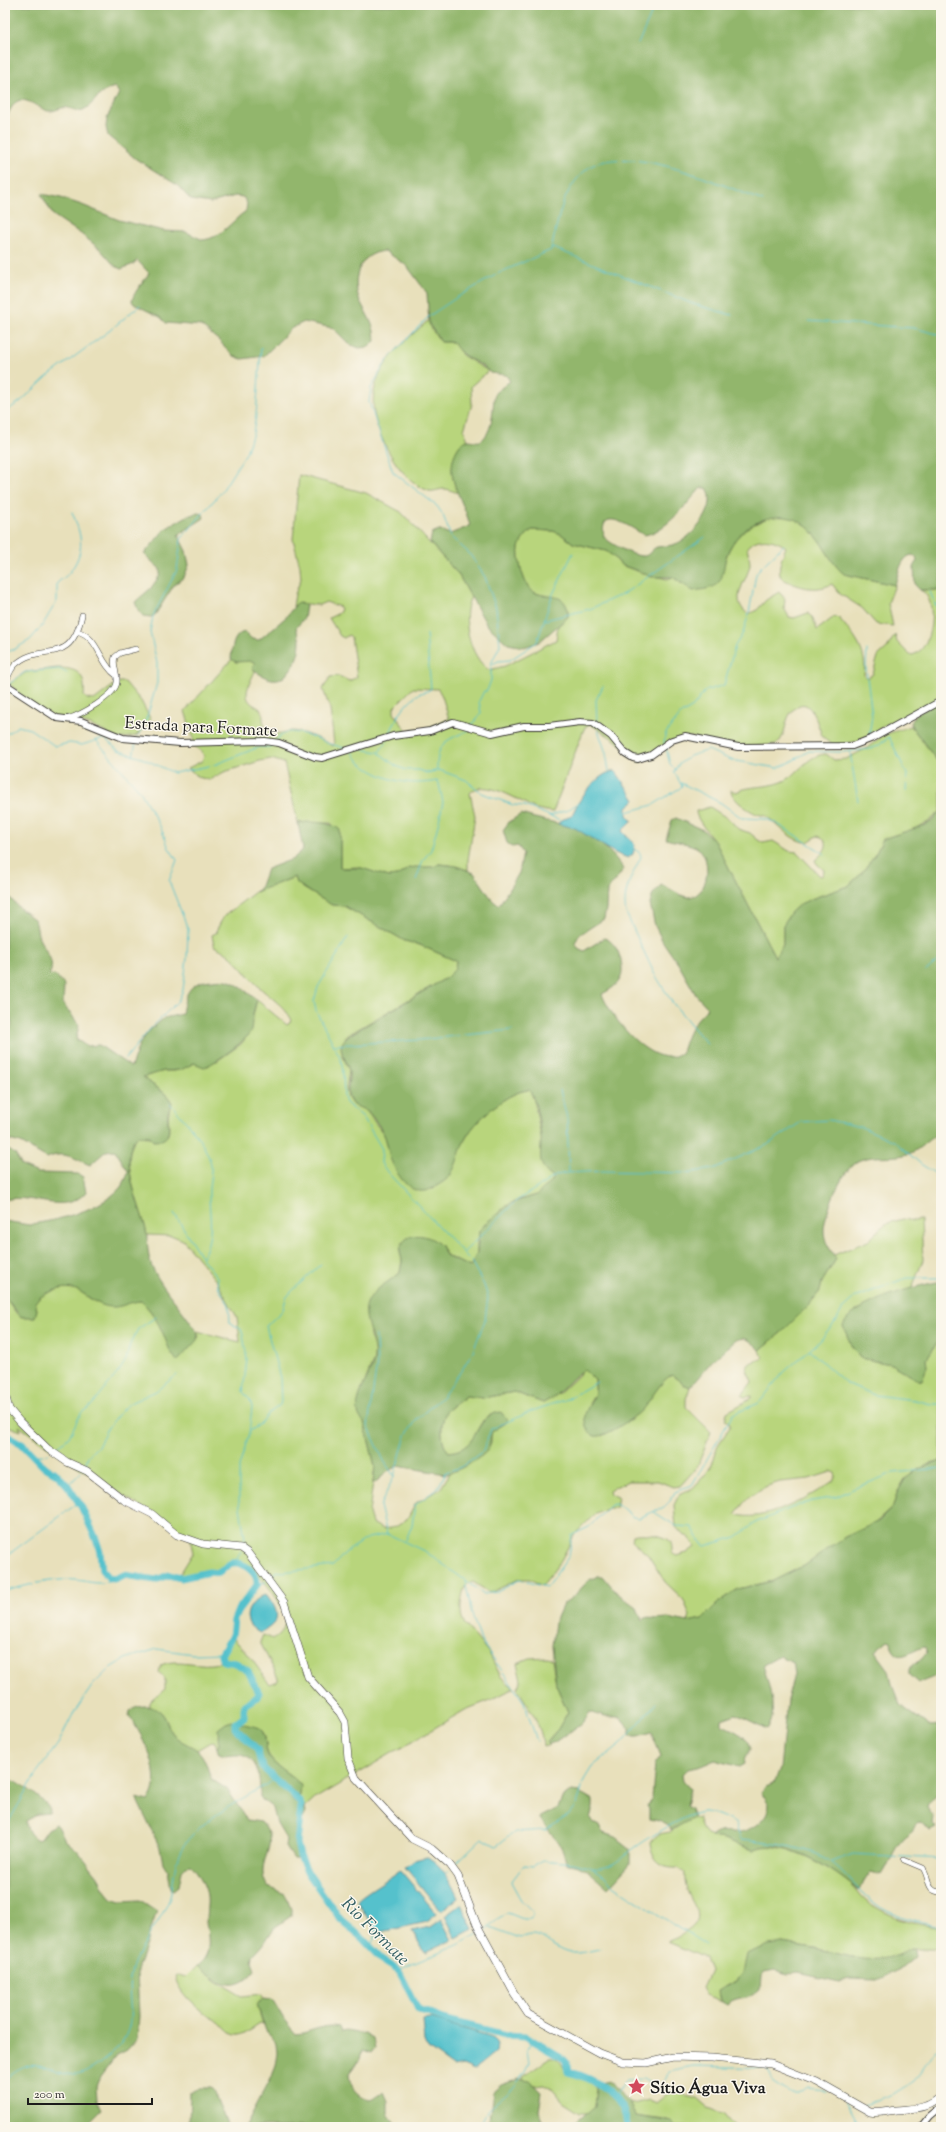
<svg xmlns="http://www.w3.org/2000/svg" width="946" height="2132" font-family="'Sorts Mill Goudy',serif">
  <rect width="100%" height="100%" fill="#fbf7ec"/>
  <filter id="ink" filterUnits="userSpaceOnUse"><feTurbulence type="fractalNoise" baseFrequency=".025" numOctaves="2"/><feDisplacementMap in="SourceGraphic" scale="8" xChannelSelector="R" yChannelSelector="G"/><feConvolveMatrix kernelMatrix="1 2 1 2 8 2 1 2 1" color-interpolation-filters="sRGB"/></filter>
  <filter id="wash" filterUnits="userSpaceOnUse"><feTurbulence type="fractalNoise" baseFrequency=".012" numOctaves="4" result="noise"/><feDisplacementMap in="SourceGraphic" scale="16" xChannelSelector="R" yChannelSelector="G"/><feGaussianBlur stdDeviation="0.9" result="paint"/><feColorMatrix in="noise" values="0 0 0 0 0 0 0 0 0 0 0 0 0 0 0 0 0 1.4 0 .05"/><feComposite in="paint" operator="in"/></filter>
  <g filter="url(#wash)">
    <rect width="100%" height="100%" fill="#e8e0bb"/>
    <path fill="#b8d57c" stroke="#6a784c" fill-rule="evenodd" d="M429,320L432,330L441,342H454L462,355L488,371L471,386L472,404L464,430L468,440C450,449 448,477 459,493C454,492 449,489 444,489C439,489 434,492 429,491C412,485 398,468 390,454C354,392 380,361 429,320Z
      M299,475L366,493L401,512L458,574L471,597C460,617 470,658 489,670L505,666L556,640L558,626L568,617V609L562,600C553,597 540,596 532,591C523,584 517,558 519,547C521,540 526,535 532,530L553,531L561,534L573,543L606,551L614,557L621,565L642,573L667,579L673,577L683,585L724,565C728,547 739,529 757,523C763,520 770,516 777,515C813,510 823,556 844,574L895,585L888,603L893,626L876,624L862,608L840,594L832,584C826,587 818,589 810,588C804,588 781,581 780,575C778,566 783,555 786,547C773,538 758,536 747,547C748,552 750,559 750,565C747,582 728,599 748,614L757,610L766,600L779,592L785,599L784,608L789,617L794,618L808,613L813,618L817,630L834,617L839,618C853,635 868,651 864,675L867,678L873,674L878,656L887,648L895,635L897,642L910,655C932,656 940,597 920,590H941V701L887,724L860,741L833,745C830,743 826,741 823,737C819,732 812,691 794,709C783,719 788,734 777,744L732,749L720,744L691,737L667,744L640,763L615,740L590,724L585,727L582,734L553,812C546,811 540,810 534,808C520,801 483,777 470,793L475,816L468,860V870L450,865L439,864L434,867L409,868L397,876L389,877L357,867L340,868V835L331,823H298L284,763L271,759L260,761L224,772L209,780L198,777L188,768L202,761L204,756L201,751L190,744L194,740L185,711L232,659L236,662L250,660L255,663L252,668L255,671C252,679 242,694 250,702C252,705 257,706 260,709C265,715 261,724 267,729C275,737 283,732 292,731C302,731 325,741 333,746L334,744L330,709L323,689L330,677L339,676L349,681L357,677L351,637L349,635L344,638L340,636L329,618L339,613L341,609L340,607L326,602L319,605L297,603L293,607L295,594L301,579L300,566L293,539ZM413,688L438,689L442,696L449,719L422,730H406L394,713V707Z
      M57,668C78,668 86,674 84,696L87,699L94,700L118,682H125L141,701L151,720L136,736L119,739L88,724L52,718L34,707L9,684L26,672Z
      M911,726L941,766V810C924,830 906,830 883,839L876,853L861,874L848,886L811,899L783,925V944L775,957L715,841C710,835 695,818 696,811L710,807L730,820L738,829L750,833L758,840L763,843L773,841L789,851L797,852L820,876L823,875L824,870L817,864L815,860C824,854 834,839 817,836L808,842C792,843 778,824 766,816C763,815 760,815 757,814C749,811 731,799 731,790L736,792C750,785 767,788 782,782C799,775 806,755 826,754L834,760L846,759L867,748L883,735Z
      M295,877L297,883L305,889L325,901L332,905L344,906L405,941L420,945L456,961L455,969L446,978L346,1036L342,1054L349,1070L346,1089L348,1098L352,1104L365,1109L385,1136L387,1144L450,1176C456,1163 459,1149 467,1136C477,1118 508,1091 529,1090L533,1096L541,1136L554,1178L537,1195L518,1200L503,1208L497,1214L477,1240V1253L470,1267C459,1260 445,1260 441,1245L400,1251L402,1260L400,1273L377,1290L369,1321L370,1337L375,1348L374,1359L362,1389L364,1422L375,1466L369,1513L372,1523L383,1529L396,1527L408,1518L416,1503L441,1488L450,1473L486,1452L491,1442V1432L506,1423L493,1414C472,1421 481,1449 449,1452C440,1443 440,1423 446,1412C448,1409 462,1400 466,1396L483,1398L514,1392L543,1403L560,1393L584,1370L595,1380V1393L589,1404L602,1436L639,1412L666,1377L672,1375L683,1384L690,1387L686,1399V1407L711,1432L697,1467L680,1486L673,1487L658,1481H628L609,1490L610,1494L618,1497L616,1508H609L594,1515L575,1534L560,1562L542,1586L530,1579H519L490,1593L473,1582L466,1585C461,1594 459,1612 463,1622L489,1653L501,1677L514,1688L493,1699L465,1710L316,1798L305,1808L291,1799L293,1796L298,1797L301,1786C293,1774 278,1770 270,1758C265,1750 267,1742 264,1734C261,1727 255,1728 249,1727C238,1723 230,1717 222,1729C221,1731 218,1734 218,1737C218,1741 220,1744 217,1748L215,1742L212,1741L197,1750C191,1747 180,1742 175,1736C164,1724 169,1711 148,1707L151,1701L165,1689V1679L159,1672L161,1665C176,1657 201,1668 218,1663L231,1636L248,1654L268,1682L270,1684L278,1681V1678L260,1642L263,1635L273,1639C282,1635 286,1625 285,1616C284,1604 253,1564 242,1562C229,1558 225,1570 215,1573C209,1575 190,1579 185,1579L180,1574L193,1553L190,1538L58,1454L19,1426L21,1431L5,1425V1297L17,1314L37,1310L35,1302C42,1295 47,1293 56,1290C83,1282 83,1301 105,1305C118,1307 129,1300 141,1301C151,1310 160,1324 165,1336C169,1344 169,1352 176,1359L196,1340L199,1337L197,1331L240,1342L237,1317L217,1282L183,1240L173,1236L147,1235C142,1208 117,1160 137,1136L150,1137L153,1140C177,1141 166,1124 169,1112C169,1109 171,1106 172,1103C167,1091 152,1086 143,1077L164,1071H175L195,1063L217,1061L241,1044L248,1035L257,1000L287,1025L292,1020C284,1005 269,997 257,985C244,971 233,954 214,946L212,935L218,932L216,931L224,916L255,892Z
      M903,1219L913,1221L921,1220L923,1260L912,1288L857,1310L845,1322L851,1345L860,1358L891,1364L920,1381L927,1367L926,1359L941,1338V1461L929,1464L905,1479L897,1493L893,1507L873,1525L845,1537L807,1564L773,1581L738,1589L718,1603L702,1619L688,1622L690,1615L683,1599L665,1582L648,1555L632,1541L633,1535C640,1532 663,1535 669,1540C672,1543 672,1548 672,1552L676,1556L687,1553L695,1547L689,1537L683,1535L676,1527L674,1505L679,1495L693,1488L705,1475L712,1465L718,1445L730,1427L729,1422L725,1420L727,1412L752,1398V1396L745,1397L742,1395L752,1382C751,1377 747,1373 747,1369C748,1360 758,1362 763,1358L760,1350L783,1331L809,1305L820,1291L822,1282L836,1259L834,1255L868,1241L885,1224ZM831,1472H834L836,1476L833,1481C812,1496 761,1525 735,1514L747,1499L764,1487L780,1482L809,1479Z
      M548,1657L552,1659L556,1685L568,1712L558,1729L547,1741L550,1745L543,1747C543,1726 527,1705 517,1688L521,1681L517,1663L529,1658Z
      M698,1817L702,1829L708,1836L724,1839L753,1850C779,1836 829,1867 850,1884C857,1889 861,1899 869,1903C879,1909 891,1916 902,1919C914,1923 928,1924 941,1927V1949H911L883,1960H871L859,1959L816,1948L782,1943L745,1960C742,1988 728,1979 718,1993L722,2001L706,1995L702,1988L710,1971L705,1958L668,1942C725,1915 682,1909 685,1873L678,1868C660,1869 653,1861 650,1844L653,1839L659,1834L670,1832L686,1821Z
      M197,1966L213,1979L242,1996L262,1994L263,1998L257,2005L263,2024L260,2023C255,2026 245,2034 239,2035C230,2037 225,2027 219,2022C215,2019 210,2018 206,2014C194,2006 178,1991 175,1977L178,1975L186,1977Z
      M550,2058C560,2057 561,2064 566,2071L584,2078L596,2087L594,2107L589,2113H580L563,2102L553,2090L544,2085L536,2086L523,2080V2077Z
      M672,2091H680L686,2096L697,2099L706,2107L724,2114L735,2127H676L664,2120L636,2116L630,2105V2102L633,2104L649,2100L657,2103Z"/>
    <path fill="#92b66c" stroke="#576944" fill-rule="evenodd" d="M5,5H941V590H920L915,585L914,567L917,562L916,557L912,555C901,557 898,574 895,585L844,574C828,561 823,539 806,526C779,504 739,524 727,554C723,564 725,578 716,585C712,589 699,590 693,591L673,577H651L641,572L621,565L614,557L606,551L573,543L561,534L553,531L532,530C526,535 521,540 519,548C517,558 523,581 530,589C542,602 569,587 568,617L539,642L524,647L508,644L487,625L458,574L430,543L432,533L439,530L450,534L470,526C466,507 453,490 452,471C451,461 457,442 468,440C475,440 479,444 484,438C494,427 492,407 495,393L510,381L506,375L490,373C479,359 464,362 453,342H441L429,324L427,293L407,266L385,251C358,253 350,281 361,303C368,317 375,325 375,341L369,347L359,348L349,344L333,328L304,322L292,328L264,356L242,359L234,356L217,339L201,326L166,323L160,317L134,304L132,301C134,291 144,282 149,273L137,260L134,264L121,269L115,266L100,249L81,234L53,215L41,194L61,198L82,205L119,220L164,231L186,232L203,240C222,238 231,221 246,211L247,203L243,197L235,196L211,203L191,200L177,185L136,159L108,136L106,127L107,118L119,93L115,87C97,91 95,105 83,110C77,112 74,109 68,108C61,106 55,112 48,111C39,109 23,93 14,104C10,109 8,115 5,120ZM701,488H707C719,506 695,535 678,543C672,546 664,546 657,547C651,549 649,557 642,556C633,556 609,543 604,537C598,503 633,529 644,535C666,532 687,503 701,488Z
      M198,513L203,514L204,518L178,535L186,551L189,565L184,577L174,585L155,615L151,617L143,616L138,610L135,602L151,588L160,575V569L144,554L165,529L187,516Z
      M297,603L306,605L304,618L296,628C297,632 299,636 300,640C300,655 294,667 284,677C272,683 261,676 252,668L255,663L252,661L236,662L231,659C232,648 233,635 244,632L252,639L259,640L285,618Z
      M941,701V766L912,727L911,723L916,714Z
      M941,810V1133C928,1137 921,1150 908,1154C892,1159 875,1154 860,1160C843,1166 823,1215 824,1232C824,1242 831,1250 836,1259L822,1282L820,1291L809,1305L783,1331L760,1350C753,1343 745,1334 735,1341L712,1361L690,1387L683,1384L672,1375C660,1380 651,1401 640,1412C633,1418 603,1439 595,1436C589,1434 585,1426 585,1421C583,1410 593,1402 595,1393C596,1389 595,1384 595,1380L584,1370C568,1379 563,1394 543,1403L514,1392L483,1398L466,1396C461,1400 448,1409 446,1412C440,1423 440,1443 449,1452C482,1449 472,1415 501,1412L508,1421L492,1432C490,1437 491,1443 489,1448C485,1457 456,1472 446,1474L397,1466L390,1470L373,1484L375,1466L364,1422C346,1407 370,1378 374,1360C377,1344 363,1320 366,1307C369,1291 389,1282 400,1273C400,1269 402,1265 402,1261C402,1258 400,1254 400,1251C402,1230 428,1233 439,1244C443,1247 443,1253 448,1257C454,1261 463,1262 470,1267L477,1253L479,1231L487,1222L511,1203L537,1195L554,1178C535,1167 542,1153 541,1136C540,1124 536,1099 529,1090C508,1091 478,1118 467,1136C459,1148 458,1167 448,1178C444,1182 438,1185 433,1188C411,1200 397,1175 390,1158C388,1151 388,1144 385,1137C383,1131 378,1124 374,1119C367,1109 361,1109 352,1104C344,1092 350,1084 349,1071C348,1063 342,1056 341,1048C341,1043 344,1041 346,1037L446,978L455,969L456,961L420,945L405,941L344,906L332,905L325,901L305,889L297,883L295,877L256,892L261,886L267,869L293,859L303,849L298,823C310,821 333,822 340,830V868H362L389,877L397,876L409,868L415,867H434L439,864L457,866L474,873L493,901L499,905L519,873L523,853L518,846L512,847L507,843L503,830L509,822L521,814C538,820 557,822 575,828C596,837 611,851 624,869L607,891L606,909L604,919L579,935L575,943L578,948L584,951L604,938C617,941 625,964 621,977C618,985 610,990 602,994C610,1017 655,1074 682,1052C688,1032 692,1023 708,1008L696,995L679,965L663,942L655,926L650,904L653,894L661,885C669,887 683,898 689,897C709,896 712,859 699,849C691,843 675,842 666,839L672,820L676,818L703,830L715,841L775,957L783,944V925L791,912L800,904L811,899L848,886L861,874L876,853L883,839L925,825L933,820Z
      M5,892L18,907L35,920C37,926 37,932 39,938C44,950 57,961 49,975L56,976L64,985L63,1004L79,1025L76,1039L86,1046L99,1045L131,1067L139,1045L149,1031L164,1018L182,1014C185,993 190,981 213,980C220,979 226,979 232,982C241,986 249,994 257,1000C253,1010 252,1022 251,1031C249,1039 211,1066 204,1067L194,1063L181,1070L164,1071L143,1077C152,1086 166,1091 172,1103C171,1106 169,1109 168,1112C166,1125 176,1141 153,1141L150,1136H137C117,1159 140,1203 146,1230C148,1242 147,1258 153,1269C165,1293 185,1311 198,1334L197,1340L177,1362C175,1357 172,1355 170,1351C163,1333 156,1314 141,1301C131,1301 121,1308 111,1307C88,1305 83,1282 56,1290C47,1293 42,1295 35,1302L37,1310L35,1317H21L5,1297V1221C13,1222 21,1224 29,1225C32,1225 35,1223 38,1223C65,1219 124,1203 128,1171L115,1150L106,1151L90,1165C75,1159 64,1150 47,1158L21,1143L5,1139V1040L12,1025L10,1015L5,1009Z
      M5,1148L15,1154L22,1166L38,1173L78,1174L83,1177L86,1192C64,1217 32,1192 5,1200Z
      M937,1282L941,1283V1338L926,1359L927,1367L922,1380H918L891,1364L860,1358L851,1345L843,1326C852,1303 915,1286 937,1282Z
      M941,1461V1674L919,1683L909,1674V1669L927,1653L925,1647C915,1648 900,1663 893,1651C891,1648 892,1645 891,1641L888,1640L875,1651L889,1670L892,1685L900,1705L929,1726L941,1725V1793C933,1795 928,1800 927,1808L934,1817L933,1825L936,1828L930,1831L922,1822L917,1823C914,1833 909,1833 903,1839C893,1849 890,1863 882,1875L871,1872L864,1879L859,1891C837,1872 782,1834 753,1850L724,1839L710,1837C720,1828 729,1833 740,1832C753,1830 768,1818 769,1805L761,1792L766,1786L775,1782L780,1769L787,1700L794,1675L792,1661L780,1656L763,1665C768,1682 779,1716 767,1729L736,1714L722,1719V1725C729,1728 753,1738 750,1749C747,1755 743,1756 745,1764L740,1767L715,1760L701,1766L688,1769L682,1775L683,1781L690,1789L686,1805L691,1808L694,1818L671,1830L669,1826L659,1821L649,1819V1809L647,1806L652,1798L655,1764L661,1756L651,1732L638,1736H630V1729L620,1717H605L590,1712L582,1723L556,1742L548,1744L547,1742L558,1729L568,1712L556,1685L552,1646L555,1622L563,1604L574,1596L589,1580L598,1576H603L616,1592L637,1608L642,1620L648,1617L653,1619L668,1618L688,1622L702,1619L718,1603L738,1589L773,1581L807,1564L845,1537L879,1521L893,1507L897,1493L905,1479L920,1468Z
      M144,1706C170,1709 162,1722 175,1736C180,1742 191,1745 197,1750C206,1757 207,1770 212,1780L227,1789L247,1820L261,1822C284,1846 251,1862 268,1887L285,1894L291,1909V1916L274,1928L263,1945L253,1956L252,1962L255,1970C236,1995 217,1983 197,1966C213,1954 208,1938 206,1921C206,1912 208,1904 207,1896C206,1887 198,1871 191,1865L186,1866L182,1870L179,1886L174,1890L171,1888L168,1871L163,1863L160,1848L138,1802L137,1798L148,1801C166,1777 143,1736 129,1716L130,1711L137,1707Z
      M232,1721C237,1723 255,1726 259,1728C268,1734 264,1749 269,1757C278,1770 293,1774 301,1786L300,1796H293L291,1799L305,1808L306,1813L299,1826L298,1859H294L285,1846L286,1839L277,1824L273,1808L260,1798C260,1781 260,1756 238,1755C232,1755 225,1757 219,1754L217,1748L219,1745L218,1729L226,1723Z
      M5,1779C19,1779 42,1799 50,1809L49,1813L38,1814L26,1821C26,1829 31,1837 38,1840L41,1839L48,1829L55,1824L58,1826L65,1840L77,1850L98,1876L103,1888L111,1898L120,1901L140,1900L157,1911L137,1971L139,2016L137,2039L127,2050L117,2055L100,2077L96,2086L97,2100L102,2110L85,2127H5Z
      M571,1791L579,1792L593,1800V1808L590,1818L593,1823L599,1826L603,1833L616,1837L630,1848V1864L608,1888C596,1877 583,1864 566,1864C565,1845 550,1833 539,1818L558,1808L563,1796Z
      M782,1943C796,1945 810,1947 824,1950C859,1959 876,1966 911,1949L914,1950L915,1957L902,1968L877,1980L849,1979L840,1982L798,1973L788,1974L775,1970L764,1972L761,1976L760,1990C750,2000 737,1995 727,2004L722,2001L718,1991L736,1981L742,1973L746,1954L769,1945Z
      M263,1998L272,1999L285,2021L296,2034C311,2033 323,2023 339,2027L341,2032C350,2029 356,2035 365,2033L373,2039L375,2048L371,2053L362,2050L360,2059L349,2073C349,2086 358,2098 370,2100L384,2092L388,2101V2114L398,2127H245L272,2076L276,2066L278,2053L277,2044L266,2031L257,2005Z
      M519,2079L530,2081L542,2092L539,2111L544,2127H488L493,2092L501,2085Z
      M607,2081L630,2102V2105L636,2116L671,2122L676,2127H570L594,2107L596,2087L598,2084Z
      M198,2088H211L213,2090L228,2127H189L190,2092Z"/>
    <path fill="#54c1cc" stroke="#386e74" d="M614,771L617,773L635,800L627,807V815L632,821L622,831L635,845L633,854L628,858L615,853L575,828L558,824L561,820L572,816C577,801 597,773 614,771Z
      M266,1594C280,1612 282,1622 260,1633C238,1622 247,1603 266,1594Z
      M426,1857C441,1862 452,1884 458,1898L441,1911L405,1867L414,1860Z
      M400,1870L437,1914L427,1922L377,1933L357,1901C360,1895 391,1878 400,1870Z
      M461,1904L473,1929L456,1938L445,1916Z
      M441,1919L452,1940L425,1953L412,1931L430,1927Z
      M431,2019L492,2037L497,2044L496,2052L474,2070L463,2065L453,2067L428,2049L425,2042L423,2020Z"/>
    <g fill="none" stroke-linecap="round" stroke-linejoin="round">
      <path stroke="#54c1cc" stroke-width="1" d="M638,44L655,5
        M551,247L693,304L732,315
        M809,321L914,328L941,335
        M5,412L21,401L47,377L109,331L140,305
        M930,592L941,617
        M545,620L590,609L625,593L705,537
        M867,650L866,669L872,716L869,736
        M5,652L13,650L30,640L42,626L57,601V583C60,580 66,577 69,573C86,551 82,536 72,512
        M491,665L498,661L510,660L537,642L552,596L573,553
        M9,684L25,672L59,669L67,673
        M597,723L596,700L603,686
        M472,725L481,713L479,701L484,691H487L491,680V664L500,645L496,608L485,577L469,553L451,537L443,515L437,506L393,472L369,402L371,388L387,360L429,316L456,298L499,273L551,250C556,231 559,206 570,189C575,180 584,170 593,165C635,145 723,185 763,201
        M598,730L606,753L609,771
        M390,734C395,719 404,704 417,695C421,692 427,692 431,689L426,634
        M5,735L18,726L30,729L55,746L70,743L82,745L104,738L118,750L144,759L174,773L214,765L259,747H271L273,745
        M138,737L147,717L157,683V663L150,632L153,616L177,570L181,539L222,491L246,453L253,433L256,416L261,348
        M96,740L140,791L160,826L169,848L177,860L169,881L188,929L187,958L183,990L178,1001L151,1028L125,1059
        M276,740L286,732C298,731 312,736 323,741C329,745 337,745 344,748
        M664,744L666,733L681,714L693,707L705,691L724,685L735,646L743,633L749,613L756,574L760,568L784,545
        M666,748L670,764L675,769
        M361,749L378,752L396,766L406,770H418L427,773L439,770L466,780L482,793L513,805L525,806L560,820
        M351,751C355,755 358,762 363,765C385,781 411,786 437,781L439,784L443,802L439,821L431,850L423,860L416,880
        M379,752L388,740
        M850,752L858,801
        M133,756L136,742
        M437,769C437,740 447,741 469,730
        M681,783L721,803L742,818L766,819L776,823L825,854
        M627,812L653,805L680,788L682,786L674,772L678,765L690,756L708,750L731,760L777,768L787,764L809,751L842,752L870,749L878,746L889,737L907,774L906,791
        M549,816L568,810L578,803
        M634,849L640,853L641,857C632,876 622,891 626,913L654,973L672,1002L707,1044
        M348,937L318,987L314,1001L316,1011L341,1059L343,1072L344,1097L346,1103L363,1117L382,1149L381,1163L388,1173L471,1261L484,1285L488,1297L485,1320L473,1351L463,1368L443,1396L418,1418L406,1435L394,1476L380,1506L387,1534
        M926,971L941,958
        M5,1002L7,1001
        M334,1045L419,1040L512,1030
        M560,1090L567,1118L569,1172
        M169,1102C184,1120 202,1138 210,1160C213,1170 209,1181 209,1191C209,1219 215,1230 203,1257
        M174,1213L202,1258L217,1277L218,1287L229,1305L230,1323L241,1329L243,1335L247,1359L243,1392L250,1400L252,1407L249,1434L239,1467V1501L245,1539L242,1546
        M464,1252L516,1201L557,1175L566,1173L603,1171L685,1173L713,1169L767,1145L801,1122L829,1120L861,1127L894,1141L922,1165L941,1177
        M376,1335L377,1363L368,1426L384,1461L394,1476
        M810,1351L846,1383L874,1395L915,1400L931,1404H941
        M250,1431L259,1425L269,1413L280,1405L281,1401L280,1378L266,1326L283,1310L286,1298L291,1292L321,1264
        M55,1449L69,1437L81,1413L92,1405L120,1370L126,1360L130,1344L138,1329L156,1317
        M33,1455H43L49,1453
        M85,1466L88,1456L99,1445L106,1430L122,1410L130,1403L156,1391L177,1375
        M68,1486L81,1472
        M654,1512L676,1526L692,1527L702,1544L705,1546L736,1537L757,1522L806,1502L836,1497L853,1489L893,1473L941,1468
        M406,1540L412,1525L415,1505L438,1488L446,1472L461,1467L483,1451L491,1429L532,1411L567,1399L597,1382
        M5,1557L78,1503
        M235,1563L241,1551
        M271,1579L276,1571L282,1572L333,1566L346,1552L368,1538L388,1534L426,1552L484,1594L497,1592L519,1580L547,1587L569,1556L572,1535L589,1527L611,1505L615,1504L621,1507L633,1517L639,1518L664,1507L670,1501L675,1492L692,1485L733,1414L759,1403L784,1372L820,1341L833,1325L844,1307L854,1298L906,1278H941
        M465,1581L472,1614L481,1641L524,1702L537,1741
        M257,1585L266,1582
        M6,1591C27,1585 54,1578 76,1580C89,1581 101,1587 112,1579
        M5,1828L38,1771L58,1744L72,1716L92,1686L110,1668L125,1659L157,1649L193,1654L222,1653
        M832,1862L853,1854L941,1859
        M454,1865L482,1838L496,1846L515,1832L546,1830L569,1815L577,1805L584,1780L592,1767L623,1742L656,1703
        M593,1868C610,1870 620,1859 633,1849C647,1839 688,1812 704,1812C714,1812 728,1819 736,1824L741,1840C768,1843 795,1845 821,1856C843,1866 854,1889 873,1902C892,1918 918,1920 941,1926
        M444,1874L449,1870
        M490,1927L520,1938C542,1928 547,1946 566,1952C576,1955 590,1951 600,1949
        M484,1931L497,1919L508,1913L523,1919H530L533,1917V1912L521,1900L511,1882L524,1865L533,1866L543,1860L572,1863L590,1867L605,1876L611,1884L629,1896L706,1945
        M370,1947L377,1933
        M398,1970L458,1945L478,1934
        M5,2079C38,2050 42,2073 75,2075C89,2075 114,2053 121,2043C137,2022 127,2001 130,1978C135,1950 155,1930 167,1905C175,1889 172,1867 181,1850C197,1820 246,1798 275,1779
        M614,2098L626,2079L644,2078L661,2088L668,2071L693,2066L765,2068L769,2072L773,2082L791,2094H798L808,2088L825,2090
        M846,2102L859,2127
        M864,2105L890,2096L914,2081L921,2073L926,2063L941,2043
        M479,2127L488,2109L513,2088L525,2072L529,2063L527,2050L533,2041"/>
      <path stroke="#54c1cc" stroke-width="7" d="M5,1434L22,1444L43,1466L57,1474L68,1486L81,1506L96,1539L100,1552L102,1570L109,1578L114,1579L124,1575L156,1580L169,1575L181,1578L209,1572L219,1573C223,1570 227,1564 232,1563C243,1561 259,1573 257,1585L238,1610L234,1620L232,1636L221,1655L223,1661L236,1663L248,1671L259,1693L257,1697L244,1705V1717L235,1724V1728L257,1749L262,1767L300,1802L301,1807L297,1843L300,1856L308,1873L341,1920L361,1937L386,1963L399,1971L418,2009L443,2019L478,2028L506,2035L525,2036L563,2058L566,2061L568,2072C595,2078 626,2096 627,2127"/>
    </g>
  </g>
  <g filter="url(#ink)">
    <g fill="none" stroke-linecap="round" stroke-linejoin="round">
      <defs>
        <path id="minor" d="M77,631C100,638 98,662 117,676
          M5,684C8,678 10,670 15,665C41,640 70,670 82,615
          M67,719C80,715 116,696 117,682C118,673 112,666 115,657L120,653L136,649
          M904,1860L923,1868C930,1878 926,1892 941,1892"/>
        <path id="tertiary" d="M5,684L57,718L81,721L123,738L180,743L265,741L279,743L315,757L322,758L393,736L430,731L453,722L492,733L524,726H549L580,722L593,723L611,736L625,753L633,758L638,759L651,755L672,740L685,736L738,747L852,746L873,738L941,701
          M921,2127L929,2117L941,2107"/>
        <path id="secondary" d="M5,1394L9,1409L20,1422L48,1449L67,1462L87,1471L124,1500L152,1514L177,1535L203,1544L241,1548L248,1553L284,1602L308,1677L340,1713L345,1722L348,1758L356,1778L412,1839L432,1849L450,1865L458,1876L477,1925L514,1993L528,2014L599,2053L623,2062L646,2063L673,2057L712,2058L771,2064L817,2082L870,2112C880,2114 886,2111 896,2110C913,2108 927,2110 941,2096"/>
      </defs>
      <use href="#minor" stroke="#3b3934" stroke-width="6"/>
      <use href="#tertiary" stroke="#3b3934" stroke-width="8"/>
      <use href="#secondary" stroke="#3b3934" stroke-width="8"/>
      <use href="#minor" stroke="#fff" stroke-width="5"/>
      <use href="#tertiary" stroke="#fff" stroke-width="6"/>
      <use href="#secondary" stroke="#fff" stroke-width="7"/>
    </g>
  </g>
  <defs>
    <symbol id="sight-bare" viewBox="-9 -9 18 18"><path d="M0-6L1.8-2.2L6-1.7L2.9 1.2L3.7 5.4L0 3.3L-3.7 5.4L-2.9 1.2L-6-1.7L-1.8-2.2Z" fill="#d1495b" stroke="#fbf7ec" stroke-width="2.5" paint-order="stroke"/></symbol>
  </defs>
  <g fill-rule="evenodd">
    <use href="#sight-bare" x="624" y="2074" width="25" height="25"/>
  </g>
  <g text-anchor="middle" stroke-width="3" stroke-linejoin="round" paint-order="stroke">
    <g font-size="17" fill="#1c1c1c" stroke="#fbf7ec">
      <text transform="translate(201 726) rotate(3)" y="6">Estrada para Formate</text>
    </g>
    <g font-size="17" font-weight="bold" fill="#1c1c1c" stroke="#fbf7ec" text-anchor="start">
      <text x="650" y="2093">Sítio Água Viva</text>
    </g>
    <g font-size="18" font-style="italic" fill="#325e62" stroke="#fbf7ec">
      <text transform="translate(376 1931) rotate(45)" y="6">Rio Formate</text>
    </g>
  </g>
  <rect width="946" height="2132" fill="none" stroke="#fbf7ec" stroke-width="20"/>
  <path d="M28 2098v6h124v-6" fill="none" stroke="#1c1c1c" stroke-width="2"/>
  <text x="34" y="2098" font-size="12" fill="#1c1c1c" stroke="#fbf7ec" stroke-width="3" paint-order="stroke">200 m</text>
</svg>
